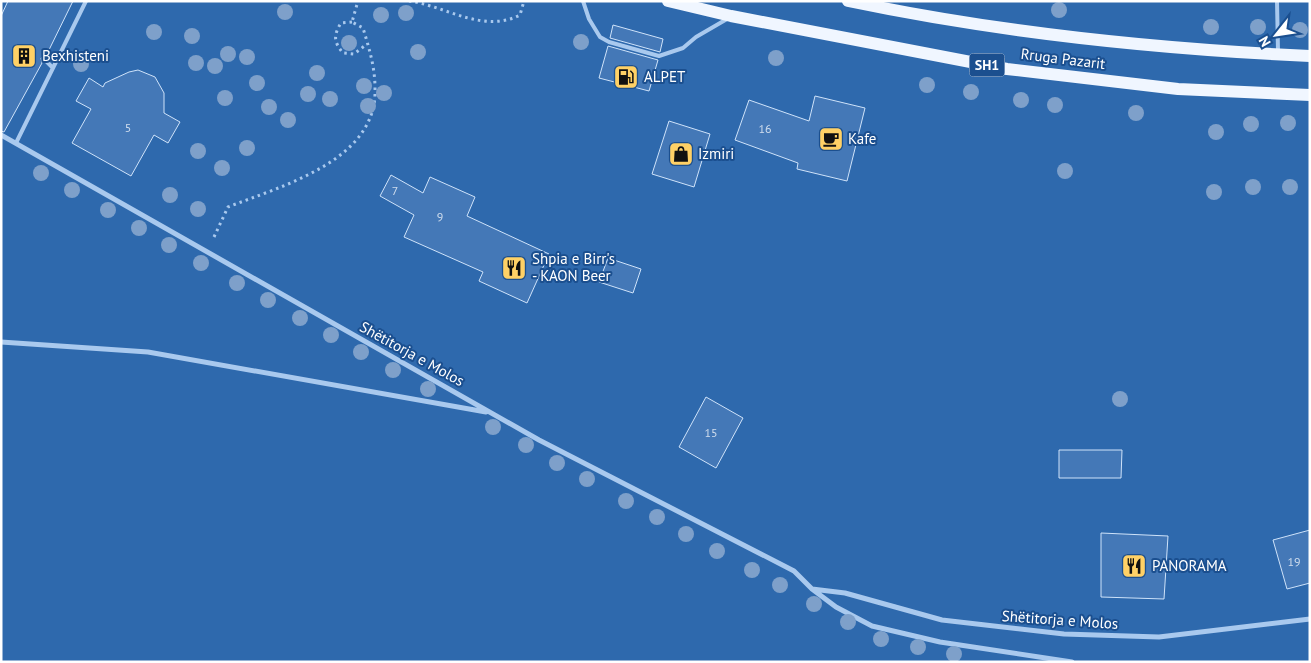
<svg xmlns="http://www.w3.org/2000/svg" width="1311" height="663" font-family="'PT Sans',sans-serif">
  <rect width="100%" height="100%" fill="#1b4f8f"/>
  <path fill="#2e69ad" d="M1,1H1310V662H1Z"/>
  <path fill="#4478b7" stroke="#cfe3fa" d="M8,1H73L46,56L41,58L42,63L4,132L1,131V16Z
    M613,25L663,39L660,52L610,38Z
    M608,46L658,60L649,91L599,78Z
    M138,70L155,77L164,93V113L180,122L168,143L154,135L131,176L72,143L91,109L76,101L89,78L103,87L105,83L129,72Z
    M815,96L865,108L847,181L797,169L798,163L735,140L749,100L809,121Z
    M669,121L710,134L694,187L652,174Z
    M391,175L423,193L430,177L475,197L467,216L549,254L527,303L479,281L483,272L404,237L414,215L380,196Z
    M608,258L641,269L633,293L599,282Z
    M706,397L743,418L716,468L679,447Z
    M1059,450H1122L1121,478H1059Z
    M1310,530V583L1287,589L1273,540Z
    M1101,533L1168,536L1164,599L1101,597Z"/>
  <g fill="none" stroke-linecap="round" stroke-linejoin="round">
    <path stroke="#a9c9ee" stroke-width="3" stroke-dasharray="2.5 4" stroke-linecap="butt" d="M409,1C446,6 483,34 520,15L524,1
      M352,22L341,23C333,36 334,42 343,53L354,54L367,44
      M214,237L228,207C281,186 378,161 375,88C375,67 369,48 363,28L352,22L358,1"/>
    <path stroke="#a9c9ee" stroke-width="4" d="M583,1L589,19L600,37L609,42L659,56L683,48L696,37L727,19
      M1277,1L1278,51
      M44,59L53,68
      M16,143L86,1"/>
    <path stroke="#a9c9ee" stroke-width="5" d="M1,135L539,440L794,571L812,589L836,607L872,626L940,642L1072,662
      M1,342L148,352L486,412
      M812,589L845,593L942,620L1064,634L1159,637L1310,619"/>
    <path stroke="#f0f6ff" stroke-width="12" d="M668,1L731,16L1007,69L1178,89L1310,95
      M848,1C1001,33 1155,49 1310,56"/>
  </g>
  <g fill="#7ea0ca">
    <circle cx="1059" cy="10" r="8"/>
    <circle cx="285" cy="12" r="8"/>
    <circle cx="406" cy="13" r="8"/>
    <circle cx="381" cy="15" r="8"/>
    <circle cx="1211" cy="27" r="8"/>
    <circle cx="1258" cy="27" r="8"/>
    <circle cx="1300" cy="30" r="8"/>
    <circle cx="154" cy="32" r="8"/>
    <circle cx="192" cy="36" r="8"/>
    <circle cx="581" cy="42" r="8"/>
    <circle cx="349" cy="43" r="8"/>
    <circle cx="418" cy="52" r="8"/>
    <circle cx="228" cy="54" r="8"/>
    <circle cx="247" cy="57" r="8"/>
    <circle cx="776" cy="58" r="8"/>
    <circle cx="196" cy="63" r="8"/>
    <circle cx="81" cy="64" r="8"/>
    <circle cx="215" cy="66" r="8"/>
    <circle cx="317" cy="73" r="8"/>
    <circle cx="257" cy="83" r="8"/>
    <circle cx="927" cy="85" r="8"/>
    <circle cx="364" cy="86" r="8"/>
    <circle cx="971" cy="92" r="8"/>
    <circle cx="384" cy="93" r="8"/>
    <circle cx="308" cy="94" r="8"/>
    <circle cx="225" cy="98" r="8"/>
    <circle cx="330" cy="99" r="8"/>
    <circle cx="1021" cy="100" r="8"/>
    <circle cx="1055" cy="105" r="8"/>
    <circle cx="368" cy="106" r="8"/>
    <circle cx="269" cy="107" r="8"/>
    <circle cx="1136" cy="113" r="8"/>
    <circle cx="288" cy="120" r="8"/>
    <circle cx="1288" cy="123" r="8"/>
    <circle cx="1251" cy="124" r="8"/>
    <circle cx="1216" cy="132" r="8"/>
    <circle cx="247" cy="148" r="8"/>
    <circle cx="198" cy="151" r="8"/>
    <circle cx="222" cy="168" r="8"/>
    <circle cx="1065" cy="171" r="8"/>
    <circle cx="41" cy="173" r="8"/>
    <circle cx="1253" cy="187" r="8"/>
    <circle cx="1290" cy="187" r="8"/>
    <circle cx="72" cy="190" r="8"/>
    <circle cx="1214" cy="192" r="8"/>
    <circle cx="170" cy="195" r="8"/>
    <circle cx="198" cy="209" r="8"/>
    <circle cx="108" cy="210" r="8"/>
    <circle cx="139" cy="228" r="8"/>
    <circle cx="169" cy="245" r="8"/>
    <circle cx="201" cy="263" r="8"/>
    <circle cx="237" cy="283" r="8"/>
    <circle cx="268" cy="300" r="8"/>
    <circle cx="300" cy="318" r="8"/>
    <circle cx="331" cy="335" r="8"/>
    <circle cx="361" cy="352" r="8"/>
    <circle cx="393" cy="370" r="8"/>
    <circle cx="428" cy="389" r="8"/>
    <circle cx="1120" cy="399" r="8"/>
    <circle cx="493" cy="427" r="8"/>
    <circle cx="526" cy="445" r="8"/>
    <circle cx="557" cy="463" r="8"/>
    <circle cx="587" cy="479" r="8"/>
    <circle cx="626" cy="501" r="8"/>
    <circle cx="657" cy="517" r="8"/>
    <circle cx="686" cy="534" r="8"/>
    <circle cx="717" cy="551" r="8"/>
    <circle cx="752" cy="570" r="8"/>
    <circle cx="780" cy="585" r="8"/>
    <circle cx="814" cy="604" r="8"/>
    <circle cx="848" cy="622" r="8"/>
    <circle cx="881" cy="639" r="8"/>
    <circle cx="918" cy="647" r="8"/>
    <circle cx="954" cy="654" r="8"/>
  </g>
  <defs>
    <symbol id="building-square" viewBox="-11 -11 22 22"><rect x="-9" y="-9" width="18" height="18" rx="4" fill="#ffd166" stroke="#1b4f8f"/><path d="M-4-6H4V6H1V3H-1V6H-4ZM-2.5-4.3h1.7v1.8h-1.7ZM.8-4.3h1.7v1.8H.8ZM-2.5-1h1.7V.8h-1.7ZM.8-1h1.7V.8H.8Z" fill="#111"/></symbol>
    <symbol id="fuel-square" viewBox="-11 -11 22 22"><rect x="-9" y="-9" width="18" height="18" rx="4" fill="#ffd166" stroke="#1b4f8f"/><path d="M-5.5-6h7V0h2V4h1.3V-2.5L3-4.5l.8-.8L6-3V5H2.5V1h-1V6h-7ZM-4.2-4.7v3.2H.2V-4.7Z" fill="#111"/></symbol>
    <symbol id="cafe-square" viewBox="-11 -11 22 22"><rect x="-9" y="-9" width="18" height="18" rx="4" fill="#ffd166" stroke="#1b4f8f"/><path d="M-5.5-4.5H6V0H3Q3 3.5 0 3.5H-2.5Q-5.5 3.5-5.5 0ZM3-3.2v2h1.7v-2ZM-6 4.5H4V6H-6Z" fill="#111"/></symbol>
    <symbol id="shop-square" viewBox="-11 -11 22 22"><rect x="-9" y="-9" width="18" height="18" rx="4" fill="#ffd166" stroke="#1b4f8f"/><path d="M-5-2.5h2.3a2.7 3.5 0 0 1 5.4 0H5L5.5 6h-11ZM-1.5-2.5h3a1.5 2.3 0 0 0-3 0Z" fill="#111"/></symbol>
    <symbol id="restaurant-square" viewBox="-11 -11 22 22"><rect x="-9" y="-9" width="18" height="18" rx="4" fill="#ffd166" stroke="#1b4f8f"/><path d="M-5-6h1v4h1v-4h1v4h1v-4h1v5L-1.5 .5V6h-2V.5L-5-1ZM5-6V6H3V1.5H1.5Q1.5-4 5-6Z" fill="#111"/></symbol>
  </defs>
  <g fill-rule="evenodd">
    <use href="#building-square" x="10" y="42" width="28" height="28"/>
    <use href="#fuel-square" x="612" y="63" width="28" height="28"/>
    <use href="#cafe-square" x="817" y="125" width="28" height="28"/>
    <use href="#shop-square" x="667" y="140" width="28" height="28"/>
    <use href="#restaurant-square" x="500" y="254" width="28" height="28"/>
    <use href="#restaurant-square" x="1120" y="552" width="28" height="28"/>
  </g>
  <g text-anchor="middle" stroke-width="4" stroke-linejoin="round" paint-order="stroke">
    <g font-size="12" fill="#d0dded">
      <text x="128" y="132">5</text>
      <text x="765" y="133">16</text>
      <text x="395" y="195">7</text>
      <text x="440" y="221">9</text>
      <text x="711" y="437">15</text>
      <text x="1294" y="566">19</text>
    </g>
    <rect fill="#1b4f8f" stroke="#bbcadd" stroke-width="1" x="969.5" y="53.5" width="35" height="23" rx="4"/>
    <g font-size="14" font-weight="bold" fill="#fff">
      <text x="987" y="70">SH1</text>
    </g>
    <g font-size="15" fill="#fff" stroke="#1b4f8f" text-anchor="start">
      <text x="42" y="61">Bexhisteni</text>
      <text x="644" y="82">ALPET</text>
      <text x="848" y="144">Kafe</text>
      <text x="698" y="159">Izmiri</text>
      <text x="532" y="264">Shpia e Birr's<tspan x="532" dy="17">- KAON Beer</tspan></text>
      <text x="1152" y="571">PANORAMA</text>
    </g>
    <g font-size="15" fill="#fff" stroke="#1b4f8f">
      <text transform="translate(1063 59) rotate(7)" y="5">Rruga Pazarit</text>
      <text transform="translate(412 354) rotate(29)" y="5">Shëtitorja e Molos</text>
      <text transform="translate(1060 620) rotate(4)" y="5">Shëtitorja e Molos</text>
    </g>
  </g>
  <rect width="1311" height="663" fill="none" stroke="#ffffff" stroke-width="5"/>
  <g transform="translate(1276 35) rotate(240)" stroke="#1b4f8f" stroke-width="4" paint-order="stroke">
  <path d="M0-4L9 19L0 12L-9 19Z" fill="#ffffff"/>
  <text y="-8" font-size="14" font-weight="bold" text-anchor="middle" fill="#ffffff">N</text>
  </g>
</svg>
